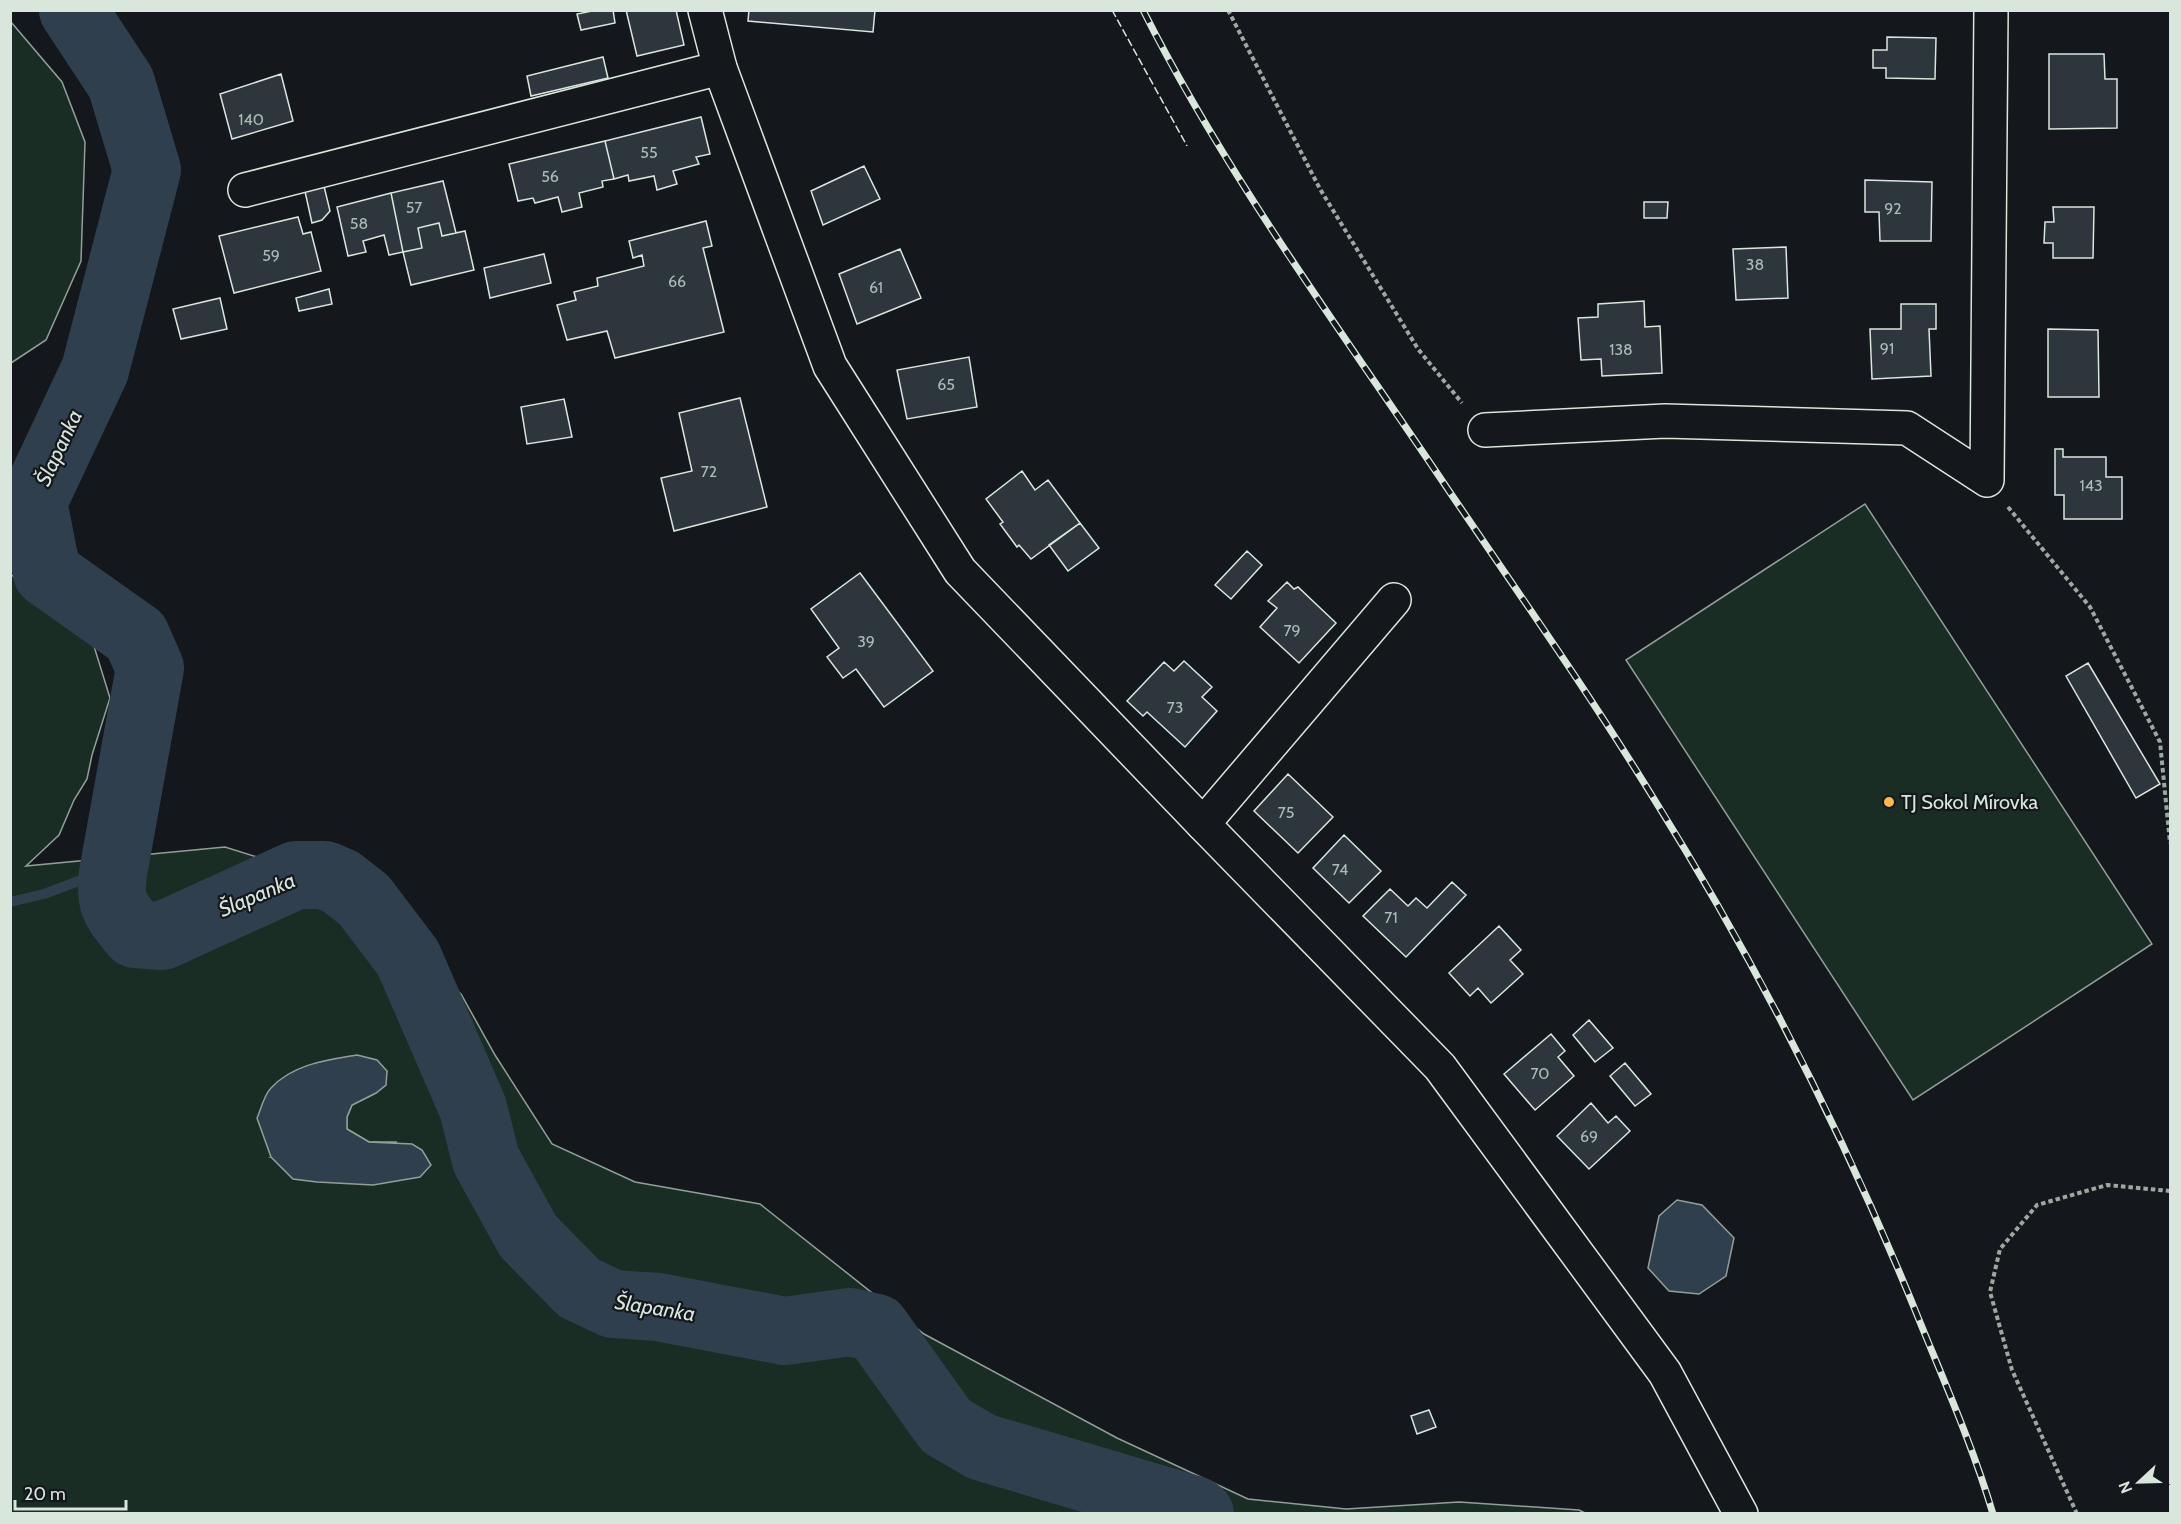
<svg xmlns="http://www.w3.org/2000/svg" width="2181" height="1524" font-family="Cabin,sans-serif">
  <rect width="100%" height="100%" fill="#14181c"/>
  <path fill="#1a2d24" stroke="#939e99" stroke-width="1.5" fill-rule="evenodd" d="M11,22L62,82L85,142L81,261L46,340L11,363Z
    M1865,504L2152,944L1913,1100L1626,660Z
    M10,573L20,583L39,591L56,604L93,643L110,698L92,755L87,779L74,800L59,835L26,866L225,847L302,871L382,920L461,994L495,1055L552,1144L635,1182L760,1204L924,1334L1117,1438L1248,1499L1346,1509L1459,1502L1579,1510L1585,1513H11ZM387,1071L376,1093L352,1105L347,1117V1129L369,1142H397L271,1157Z"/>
  <path fill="#2f3f4d" stroke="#939e99" stroke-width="1.5" d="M357,1055L377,1060L387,1071L386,1085L376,1093L352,1105L347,1117V1129L369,1142L412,1144L422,1150L431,1165L420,1177L373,1185L317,1182L293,1179L271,1157L257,1118C261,1109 264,1095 271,1088C293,1064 327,1060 357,1055Z
    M1677,1200L1702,1205L1734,1238L1726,1276L1699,1294L1669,1291L1648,1268L1659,1216Z"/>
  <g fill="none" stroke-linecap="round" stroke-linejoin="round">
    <path stroke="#2f3f4d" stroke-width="10" d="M10,902L44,894L84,879L112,884"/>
    <path stroke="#2f3f4d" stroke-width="68" d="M73,10L121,83L147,170L95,370L33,502L47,573L136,636L150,668L113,873C109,905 116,910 135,934L162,936L296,875H325L341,882L364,900L408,958L473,1108L486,1160L528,1236L579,1288L613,1304L658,1307L785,1331L850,1322L876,1328L946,1426L982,1447L1195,1510L1200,1514"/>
  </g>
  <path fill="#2c363c" stroke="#d8e6dc" stroke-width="1.5" d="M597,10H613L615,23L581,30L577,14Z
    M626,10H676L684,45L637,56Z
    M749,10H875L873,32L748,21Z
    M1887,37L1936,38L1935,79L1886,78V68H1873V50H1887Z
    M2049,54H2104L2105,79H2117V128L2049,129Z
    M603,57L608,78L531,96L527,76Z
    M281,74L293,121L232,139L220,94Z
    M701,117L710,154L696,157L699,164L673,171L677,184L657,190L654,176L629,181L628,175L614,179L605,141Z
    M605,141L614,179L602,181L603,187L579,193L582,207L562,212L558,197L535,203L533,198L518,201L509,164Z
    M864,166L880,199L823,225L811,191Z
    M1865,180L1932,182L1931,241H1880L1879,212H1865Z
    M443,181L456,233L442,236L439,223L418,228L422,248L403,252L391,193Z
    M323,182L330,211L322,220L312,223L304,187Z
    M391,193L403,252L389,255L384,235L363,241L366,252L348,256L337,207Z
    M1644,202H1668L1667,218H1644Z
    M2053,207H2094L2093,258H2053V243H2044L2045,222H2054Z
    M298,217L303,234L311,232L321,271L234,293L219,236Z
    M706,221L712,246L703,248L724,332L615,358L607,331L567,340L557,305L576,300L574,292L598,286L597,278L644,266L642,255L633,258L629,241Z
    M439,223L442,236L465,231L474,270L411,285L403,252L422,248L418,228Z
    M1786,247L1788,298L1736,300L1733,249Z
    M900,249L921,298L857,324L839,274Z
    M544,254L551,283L490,298L484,268Z
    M329,289L332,304L299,311L296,298Z
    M220,298L227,329L181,339L173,309Z
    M1644,301L1645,327L1660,326L1662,373L1602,376L1601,359L1581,360L1578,318L1598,317V304Z
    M1901,304H1936V329H1929L1931,376L1872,379L1870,329H1901Z
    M2048,329L2098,330L2099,397H2048Z
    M969,357L977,407L907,419L897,370Z
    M740,398L767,507L674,531L661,478L692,471L679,413Z
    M564,399L572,437L527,444L521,407Z
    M2055,449H2063V457H2106V477H2122V519H2064V495H2055Z
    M1022,471L1035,490L1048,480L1080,523L1031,559L1019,545L1017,547L1000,524L1003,522L986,499Z
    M1080,523L1099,548L1068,571L1049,545Z
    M1247,551L1262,565L1231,599L1215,585Z
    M860,573L933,671L884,707L856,669L843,678L827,657L839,648L811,609Z
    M1287,582L1294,589L1298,587L1336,623L1299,663L1260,627L1277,608L1268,601Z
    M1184,661L1212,687L1202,697L1217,711L1185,747L1147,712L1143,716L1127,701L1164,662L1174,671Z
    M2088,663L2160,784L2136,798L2066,676Z
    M1288,774L1333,817L1298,853L1254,811Z
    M1344,835L1381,871L1349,903L1313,868Z
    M1452,882L1466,895L1406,957L1363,916L1390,889L1408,906L1416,898L1427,908Z
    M1499,926L1521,950L1510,960L1523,974L1491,1003L1478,988L1470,996L1449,973Z
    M1589,1020L1613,1048L1595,1062L1573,1035Z
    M1551,1034L1565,1051L1558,1057L1574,1076L1535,1110L1504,1074Z
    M1625,1063L1651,1094L1635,1106L1610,1076Z
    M1591,1103L1608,1123L1616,1116L1630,1131L1589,1169L1557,1136Z
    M1429,1410L1436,1427L1417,1434L1411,1416Z"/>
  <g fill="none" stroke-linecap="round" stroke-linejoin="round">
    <defs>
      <path id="street" d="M245,190L720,68
        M1485,430L1665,421L1907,428L1987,480
        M1987,480L1991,10
        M1203,824L1394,600"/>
      <path id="secondary" d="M705,10L720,68L830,366L960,571L1203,824L1440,1067L1665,1373L1741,1514"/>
    </defs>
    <use href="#street" stroke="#d8e6dc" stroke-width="36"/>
    <use href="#secondary" stroke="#d8e6dc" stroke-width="36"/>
    <path stroke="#9da8a2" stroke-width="4" stroke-dasharray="4.5 3" stroke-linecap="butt" d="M1228,10L1320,189L1418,349L1462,403
      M2008,507L2090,607L2160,742L2170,843
      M2077,1514L2012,1370L1990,1292L2000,1249L2037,1205L2107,1185L2170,1191"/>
    <use href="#street" stroke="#14181c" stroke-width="33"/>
    <use href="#secondary" stroke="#14181c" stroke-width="33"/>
    <defs>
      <path id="rail" d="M1143,10C1227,177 1343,333 1447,488C1517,591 1589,693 1654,799C1759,967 1848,1143 1922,1327C1947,1388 1974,1450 1993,1514"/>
    </defs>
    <use href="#rail" stroke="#d8e6dc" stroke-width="7"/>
    <use href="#rail" stroke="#14181c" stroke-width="4.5" stroke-dasharray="14" stroke-linecap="butt"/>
    <path stroke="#d8e6dc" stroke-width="1.5" stroke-dasharray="8 3" stroke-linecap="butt" d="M1112,10L1187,146"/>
  </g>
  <circle fill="#ffb74d" stroke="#14181c" stroke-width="2" cx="1889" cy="802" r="6"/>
  <g text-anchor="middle" stroke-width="4.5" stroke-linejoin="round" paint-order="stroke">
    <g font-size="16" fill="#adbab4">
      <text x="251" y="125">140</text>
      <text x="649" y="158">55</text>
      <text x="550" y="182">56</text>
      <text x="414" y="213">57</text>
      <text x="1893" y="214">92</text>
      <text x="359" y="229">58</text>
      <text x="271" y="261">59</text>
      <text x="1755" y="270">38</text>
      <text x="677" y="287">66</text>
      <text x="876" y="293">61</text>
      <text x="1887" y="354">91</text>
      <text x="1621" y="355">138</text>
      <text x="946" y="390">65</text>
      <text x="709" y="477">72</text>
      <text x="2091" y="491">143</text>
      <text x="1292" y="636">79</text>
      <text x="866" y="647">39</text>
      <text x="1175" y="713">73</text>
      <text x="1286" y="818">75</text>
      <text x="1340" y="875">74</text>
      <text x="1391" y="923">71</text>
      <text x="1540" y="1079">70</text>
      <text x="1589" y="1142">69</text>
    </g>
    <g font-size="20" fill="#d8e6dc" stroke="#14181c" text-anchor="start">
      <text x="1901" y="809">TJ Sokol Mírovka</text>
    </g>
    <g font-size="21" font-style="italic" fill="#d8e6dc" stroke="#14181c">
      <text transform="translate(59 448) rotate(-65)" y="7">Šlapanka</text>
      <text transform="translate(257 895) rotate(-23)" y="7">Šlapanka</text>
      <text transform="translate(655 1308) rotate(9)" y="7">Šlapanka</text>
    </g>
  </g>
  <rect width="2181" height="1524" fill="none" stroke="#d8e6dc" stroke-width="24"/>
  <g transform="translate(2139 1482) rotate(248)" stroke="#14181c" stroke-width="4.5" paint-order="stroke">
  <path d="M0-4.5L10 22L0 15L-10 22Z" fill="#d8e6dc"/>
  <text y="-9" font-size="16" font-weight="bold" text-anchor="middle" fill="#d8e6dc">N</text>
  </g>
  <path d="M15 1500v9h111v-9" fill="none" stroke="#d8e6dc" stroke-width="3"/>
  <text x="24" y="1500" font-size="18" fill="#d8e6dc" stroke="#14181c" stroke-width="4.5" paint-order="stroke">20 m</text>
</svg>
